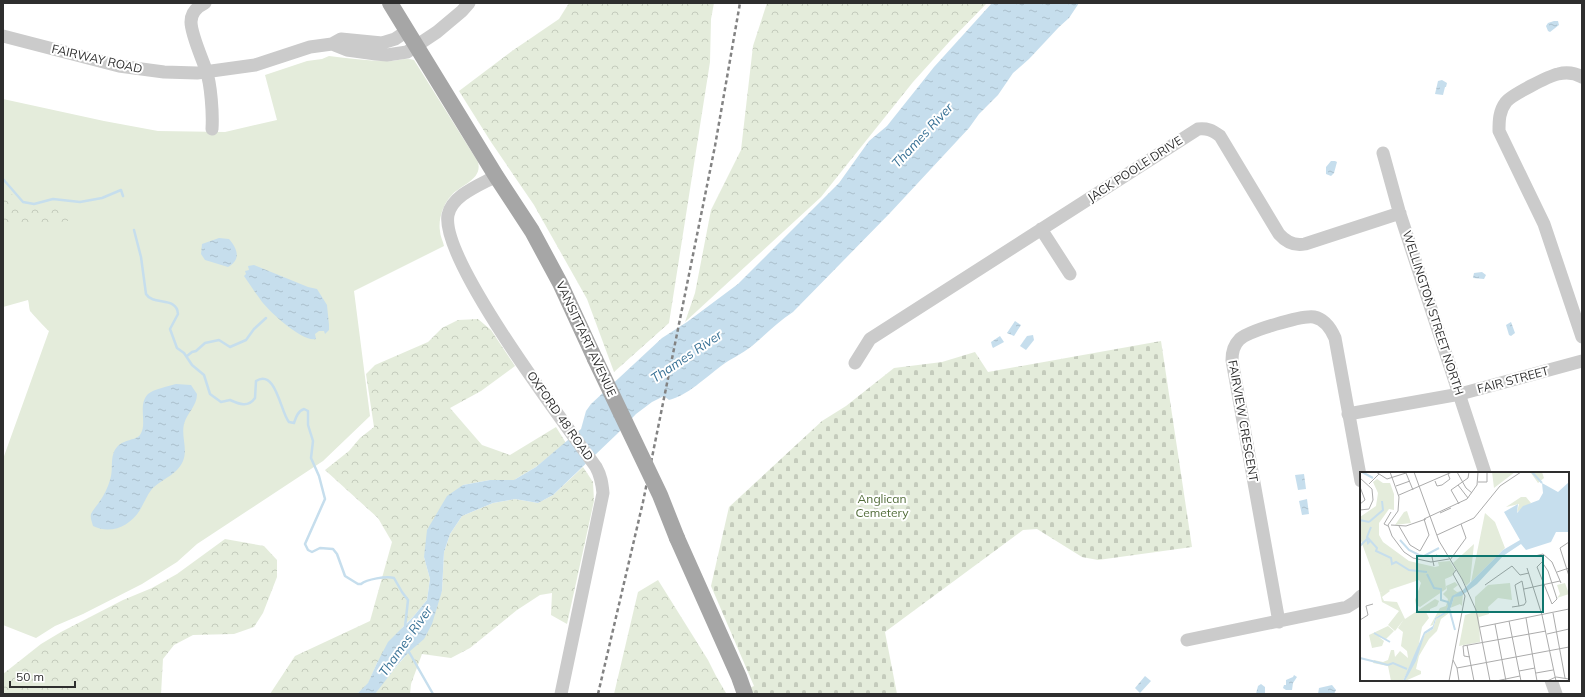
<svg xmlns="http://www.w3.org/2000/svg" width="1585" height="697" font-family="Mulish,sans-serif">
  <defs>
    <pattern id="forest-crowns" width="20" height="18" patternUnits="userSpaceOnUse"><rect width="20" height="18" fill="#e4ecdb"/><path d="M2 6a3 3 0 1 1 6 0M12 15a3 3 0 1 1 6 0" fill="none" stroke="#c4cbbc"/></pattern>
    <pattern id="cemetery-stones" width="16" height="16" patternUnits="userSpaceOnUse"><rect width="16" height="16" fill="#e4ecdb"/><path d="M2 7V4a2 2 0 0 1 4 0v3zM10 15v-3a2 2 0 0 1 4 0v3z" fill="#c4cbbc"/></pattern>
    <pattern id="water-ripples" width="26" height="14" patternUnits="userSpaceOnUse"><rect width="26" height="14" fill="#c6deed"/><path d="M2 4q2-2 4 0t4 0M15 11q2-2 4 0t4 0" fill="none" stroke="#aabfcc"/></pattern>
  </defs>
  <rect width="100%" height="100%" fill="#fff"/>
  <path fill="#e4ecdb" d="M329,56C348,58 367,61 386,61C396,62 405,57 414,60L478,162C483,180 460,185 451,196C443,204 438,220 440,231C440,236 443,241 444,246L354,291L370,416L323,461L197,544L177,562L142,584L83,614L55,626L36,638L3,625V459L49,331C47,330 31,312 30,311C29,308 29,303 28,300L3,307V99L104,121L158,131L225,132L277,120L265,75L307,61L322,59Z"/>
  <path fill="url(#forest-crowns)" d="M569,3H714L711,19L710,62L669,323L614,372L587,299L534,205L491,142L459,91L512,51L559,19Z
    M767,3H987L950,41L913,82L821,197L685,322L695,293L711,210L741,150L753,46Z
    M3,184L25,209C40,208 54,201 68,207V221L27,227L16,226L3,222Z
    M478,319L491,330L515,366L481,391L450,408L482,445L510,455L556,427L566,443L536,467L514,480H490L463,485L424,557L430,579L427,600L413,617L405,624L377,663L368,684L357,694H270L295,656L370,621L392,542L378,518L325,470L349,451L360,438L374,427L366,374L375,365L428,342L442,328L458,320Z
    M583,467L593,482L594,501L567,624L551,615L552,593L540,595L517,610L470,648L451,658L422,654L411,684L410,694H375L382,683L409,652L442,591L444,552L450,534L462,516L493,503L515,499L538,503L553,495Z
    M225,539L264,546L277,560V577L263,613L254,627L234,634L193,635L174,645L163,659L161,694H3V674L41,644L61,632L123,600L152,588L177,574Z
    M658,580L708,660L716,676L726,693L722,694H614L638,592Z"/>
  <path fill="url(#cemetery-stones)" d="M1161,341L1192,547L1098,560L1082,557L1037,529L1023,530L885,632L897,694H735L754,686L711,586L729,507L822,421L846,406L894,368L942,362L975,352L988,372Z"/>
  <path fill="url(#water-ripples)" d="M992,3H1079L1069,18L1059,27L1029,59L1013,73L998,95L979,114L969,128L890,213L793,312C778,322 766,334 752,346C742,354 730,359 721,366C706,377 687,396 669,400L664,396L652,402L636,414L617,434L553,495L538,503L515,499L493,503L462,516L450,534L444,552L442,591L432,624L424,639L409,652L399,663L375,694H357L368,683L377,663L388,642L413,617L427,600L430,579L424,557L427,530L447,496L463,485L490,480H514L536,467L581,429L586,411L591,404L662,338L687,322L738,284L839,183L869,141L887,126L934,67Z
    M1554,21H1558L1559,25L1550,32L1548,31L1546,26L1548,23Z
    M1442,80L1447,83L1446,87H1445L1443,95L1435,94L1438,81Z
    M1331,161H1335L1337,162L1334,173L1331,176L1326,174V167Z
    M219,238L229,239C238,249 241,260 228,267L205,260L201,254L202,244Z
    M254,265L308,287L317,289L327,305L329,325V330L325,334L324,331H319L315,334L316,339C303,343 267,310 260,299C254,291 249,283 244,276L246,274L245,271L249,270L248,266Z
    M1482,272L1486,275L1484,279L1473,278L1474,273Z
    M1015,321L1021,325L1014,336L1007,333Z
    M1511,322L1515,333L1511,336L1509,335L1506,325Z
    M1033,335L1034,340L1026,350L1020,346L1027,336Z
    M1000,336L1004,342L993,348L992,346L991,342Z
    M176,384L191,385L197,394C197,406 187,413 184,424C181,436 188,449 183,461C177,475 163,478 152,489C147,495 144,503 140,510C130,526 111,535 93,526C92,522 90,518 91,514C93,510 97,505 100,501C104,495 108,487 110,480C114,469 109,456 117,447C124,439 137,440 140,435C148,424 137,405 148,394C154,389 169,386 176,384Z
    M1304,474L1306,489L1298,490L1295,475Z
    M1307,499L1309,514L1302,515L1299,501Z
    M1294,675L1297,677L1293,683L1292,690H1286L1283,688L1284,685H1286V680L1293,677Z
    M1145,676L1151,681L1140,693L1135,688Z
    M1261,684L1265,687V694H1256L1258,686Z
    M1332,685L1336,690L1334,694H1318L1319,688Z"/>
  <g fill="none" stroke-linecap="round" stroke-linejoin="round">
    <path stroke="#c6deed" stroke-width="2.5" d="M3,179L23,202L34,204L53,199L80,202L102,198L121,190L123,196
      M134,230L141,257L146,294C153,306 177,296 178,314L170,329L177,348L184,353L192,365L204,375L210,394L221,402L230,400C239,404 248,408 255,398L256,381C276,368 281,414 289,422L294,423C296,417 298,411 304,409L308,411V425L313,441L311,458L319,476L325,499L305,544L308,550L312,552L320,548L333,549L337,554L345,576L358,584H361C367,579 386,576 394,578L402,592L408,600L405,627
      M187,356L192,352L196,351L205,343L219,340L230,347L246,340L254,329L266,318
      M407,650L409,652L433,694"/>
    <path stroke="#cbcbcb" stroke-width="13" d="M205,3C197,7 191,13 191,22C191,34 202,58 206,70C211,84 213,114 212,129
      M3,36L119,66L164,72L197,73L255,65L310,47L332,44L341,39L382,43L395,39L407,31
      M332,44L347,50L376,54L387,55L407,52L437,32L462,11L469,3
      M1582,77C1575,73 1566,72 1558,74C1549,76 1511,95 1506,102C1499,111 1499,121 1499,131L1544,224L1582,337
      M1383,153L1399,211L1485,473
      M496,176C480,185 452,195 448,215C440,260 566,425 596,467C601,476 602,483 603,493L561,694
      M1041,229L1070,274
      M855,363L870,339L1198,129C1207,128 1212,130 1220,136L1279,234C1286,242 1295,246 1305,244L1400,213
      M1348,414L1460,394L1582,361
      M1279,622L1232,360C1232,353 1234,345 1239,340C1247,331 1303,315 1314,317C1325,319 1331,329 1335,338L1361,481
      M1187,640L1347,607L1355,602L1361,596
      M1551,680L1556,694"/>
    <path stroke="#a6a6a6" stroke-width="16" d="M390,3L496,176L532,231L560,283L595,359
      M677,538L739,677L745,694"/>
    <path stroke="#838383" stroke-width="2.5" stroke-dasharray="4 3" stroke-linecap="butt" d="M598,694L643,502L715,146L740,3"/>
    <path stroke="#a6a6a6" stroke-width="16" d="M595,359L660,495L677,538"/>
  </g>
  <g text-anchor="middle" stroke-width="4" stroke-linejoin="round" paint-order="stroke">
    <g font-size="12" fill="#2e2e2e" stroke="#fff">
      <text transform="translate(97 59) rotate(13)" y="4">FAIRWAY ROAD</text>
      <text transform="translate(1135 169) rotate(-33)" y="4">JACK POOLE DRIVE</text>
      <text transform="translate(1433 313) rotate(72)" y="4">WELLINGTON STREET NORTH</text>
      <text transform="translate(586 339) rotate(65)" y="4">VANSITTART AVENUE</text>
      <text transform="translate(1513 380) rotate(-15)" y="4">FAIR STREET</text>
      <text transform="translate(560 416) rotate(55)" y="4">OXFORD 48 ROAD</text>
      <text transform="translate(1243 421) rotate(80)" y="4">FAIRVIEW CRESCENT</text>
    </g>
    <g font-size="12" fill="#516c39" stroke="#fff">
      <text x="882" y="503">Anglican<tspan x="882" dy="14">Cemetery</tspan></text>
    </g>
    <g font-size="13" font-style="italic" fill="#387195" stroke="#fff">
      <text transform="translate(922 135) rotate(-47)" y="5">Thames River</text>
      <text transform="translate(686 356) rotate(-34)" y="5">Thames River</text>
      <text transform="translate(405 641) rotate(-55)" y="5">Thames River</text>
    </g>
  </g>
  <g transform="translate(1360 472)">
    <rect width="209" height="209" fill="#fff"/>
    <path d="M17,7L23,11H30L34,22V38L29,37L19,51V63L23,70L49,89L75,95L79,94L78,90L90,89L95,98L92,104L85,107L86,117L60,135L56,133L55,128L61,111L59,108L20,121L0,66V45L16,34L18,21L13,10ZM47,39L51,51L35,53L44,40ZM205,111L209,122L197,126L200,122L197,113Z" fill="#e4ecdb"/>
    <path d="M132,0L141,1L155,0L134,16ZM182,0L184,6L178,11L171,1ZM125,41L135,50L145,76L111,110ZM5,54L12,55L10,66L22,79L28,78V84L38,92L62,102L53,101L51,109L30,117L19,90L32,98L24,89L29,87L19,85L9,78ZM114,72L110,110L106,114L93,91ZM95,110L98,113L93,117L97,120L102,119L94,123L86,139L75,146L73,153L70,154L80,136L86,134L88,127L83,122L87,118L86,114ZM28,117L30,119L22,125L24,129L37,130L45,147L75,127L79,129L77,134L70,137V141L66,140L69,146L62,155L58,177L43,209H31L28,194L13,191L14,188L23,190L28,188L31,178H34L35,185L40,179L48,186L47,179L41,174L43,160L38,156L44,147L35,159L28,153L39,139L22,130L20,121ZM103,121L102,134L100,132L90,136L89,141L81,147L77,159L69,167L59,184L56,197L61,199V202L45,209L65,162L73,157L76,147L91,135L94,125ZM28,154L34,159L26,167L19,165L24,169L22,174L12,176L9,163Z" fill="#e4ecdb"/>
    <path d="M161,25H166L171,31L157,40L159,32L146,35Z" fill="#e4ecdb"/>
    <path d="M150,111L152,128L138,126L128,135L129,142L119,145L120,170L99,174L105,143L115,140V125L128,113Z" fill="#e4ecdb"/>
    <path d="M209,10V60H196L191,70L166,78L161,72L143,84L117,112L101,124L94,125L91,135L85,142L76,147L73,157L65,162L56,189L45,209H43L64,160L73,154L75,146L86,139L92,124L103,118L143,78L160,68L144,40L158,32L157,41L163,34L179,28L183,21L182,11L198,20Z" fill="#c6deed"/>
    <path fill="none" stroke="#c6deed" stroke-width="2" d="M2,0L13,6M172,0L182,11M9,50L23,38L22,29M0,51V48L9,50M11,55L7,65L17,76L16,79L31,86L32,92L36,90L49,98L67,100M40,68L49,78L59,83L64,84L79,76M0,74L7,67L8,71L10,69M67,102L74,116L81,117V128L88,130L89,134M89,136L95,158M14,161L30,170M0,186L28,193M28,193L33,191L47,197"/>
    <path fill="none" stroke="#ababab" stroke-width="1" d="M16,0L27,7L46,1L53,18M30,0L39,25L38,39L28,53L32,64L44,80L53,86L71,90L89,87M54,0L79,69L102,107L116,138L130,209M97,0L106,16L112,21M0,6L12,17L13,28L9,37L0,38M75,9L77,14L82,13L90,7L88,2M118,10H127V0M9,12L19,2M98,13L108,26M36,14L50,9M0,15L5,28L0,32M39,23L92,0M99,32L91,18L108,6L109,0M80,41L91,36M64,47L107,27L117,13L118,0M31,53L46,54L66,47M28,54L24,52L31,40M39,54L50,73L60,79L69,63L64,47M77,63L114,46L140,14L161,0M209,70L200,76L209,104M175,84L183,82L192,90L201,111M90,88L106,66L101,52M182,90L188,99L197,127L192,132L177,95ZM74,94L72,85L77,83M167,96L182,143M197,100L209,96M125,113L152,94L160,103L169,101M164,117L200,109M152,135L159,134L163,133H164L166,130L162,109L155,113L159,134M193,141L205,206M182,143L196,209M166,146L177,209M0,148L8,143L6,134L13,132M149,149L161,209M135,152L146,209M120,155L209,137M187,162L209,157M107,173L114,209M110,185L104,184L103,174L186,159M93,188L97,196L209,175M97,196L99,209M159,199L175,196M176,201L193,198M89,209L105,124L93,102L96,98M136,209L160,204M187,209L196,205L209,207"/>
    <path fill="#0f766e" fill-opacity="0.15" stroke="#0f766e" stroke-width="2" d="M57,84H183V140H57Z"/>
    <rect width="209" height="209" fill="none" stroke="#2e2e2e" stroke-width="2"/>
  </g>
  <rect width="1585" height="697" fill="none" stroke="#2e2e2e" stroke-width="8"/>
  <path d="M10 681v6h65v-6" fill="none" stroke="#2e2e2e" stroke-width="2"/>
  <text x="16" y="681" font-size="12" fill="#2e2e2e" stroke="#ffffff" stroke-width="3" paint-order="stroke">50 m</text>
</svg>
